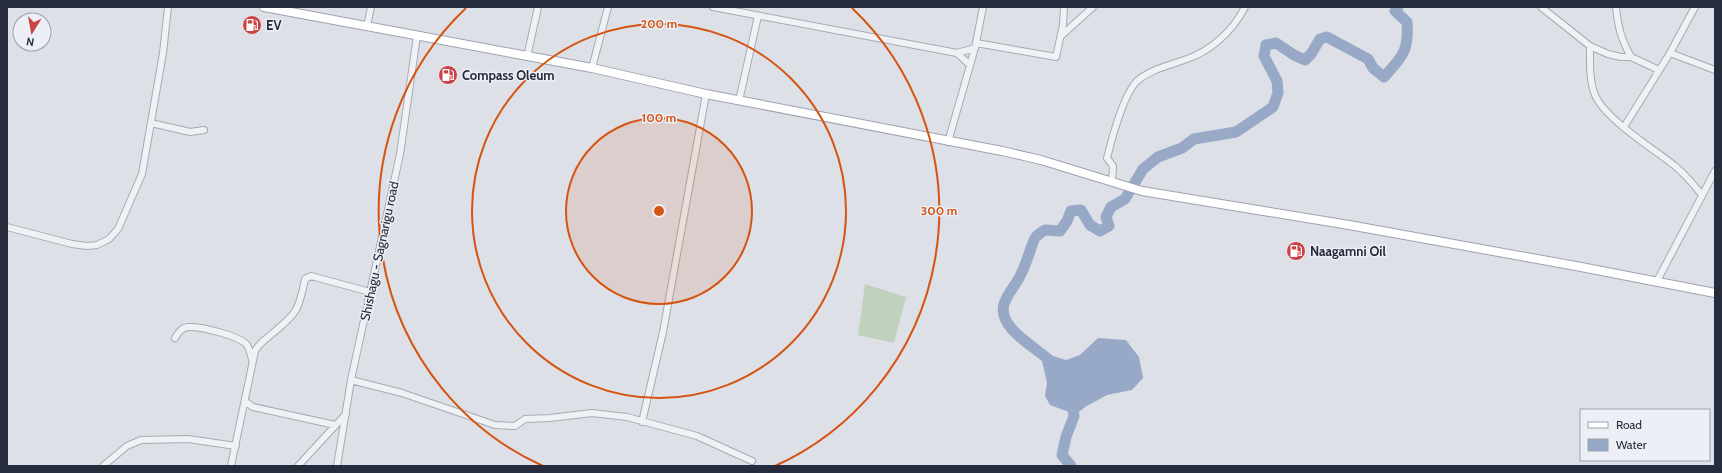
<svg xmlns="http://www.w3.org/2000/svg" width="1722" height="473" font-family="Cabin,sans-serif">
  <rect width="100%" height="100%" fill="#dde0e7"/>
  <path fill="#c0d1be" d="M865,284L906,297L894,343L858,335Z"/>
  <path fill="#98a8c7" d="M1098,338L1126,340L1139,357L1143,378L1132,390L1107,395L1085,407L1074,416L1069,412L1050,405L1045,396L1047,383L1040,352L1066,360L1080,355Z"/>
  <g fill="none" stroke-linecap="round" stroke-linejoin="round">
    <path stroke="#98a8c7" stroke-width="11" d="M1050,361C1036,347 997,328 1004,304C1008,292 1017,284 1022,272C1026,265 1032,243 1035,238C1037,235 1042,232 1045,230L1060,231L1067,221L1071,211L1081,210L1090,225L1100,231L1109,226L1106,217L1111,207L1125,199L1143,169L1158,157L1182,148L1194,139L1236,132L1273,107L1278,93L1277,81L1264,56L1266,45L1276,43L1294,55L1305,60L1311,54L1320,39L1327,37L1368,59L1373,68L1384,77C1403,56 1409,51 1407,22L1395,11L1398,7
      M1071,466L1062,455L1066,437L1074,416L1072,401"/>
    <defs>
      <path id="minor" d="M713,7L957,53L975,48
        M1541,7L1590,46L1608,54L1621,57H1631L1659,70
        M1616,7C1618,27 1621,39 1631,57
        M367,26L371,7
        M1061,36L1093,7
        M976,43L1056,57L1063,25L1064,7
        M1590,46C1590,62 1589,80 1595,95C1605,119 1654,149 1675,166C1686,175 1694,185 1702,195
        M957,53L970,65
        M1670,53L1715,70
        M527,57L538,7
        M592,68L608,7
        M739,101L758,16
        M151,123L190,132L204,130
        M1624,127L1670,53L1695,7
        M948,142L975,48L983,7
        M1112,182L1113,166L1107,158C1112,138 1123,95 1137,81C1151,69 1168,66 1184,60C1210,52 1233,31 1245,7
        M7,227L72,244L87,246L97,245L109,239L118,229L142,174L163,53L168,7
        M1657,281L1715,171
        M175,338C178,333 181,328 188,327C200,326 240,336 247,345C250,350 251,355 252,360
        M351,380L402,393L495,425L515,426L525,419L550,418L592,413L627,417L697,436L752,461
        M246,402L253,407L335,425
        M642,422L663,332L706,94
        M103,466L127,446L141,440L188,439L236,446
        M231,466L255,351C259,343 266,339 273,333C297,313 299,310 305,279L311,276L370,292
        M298,466L346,414
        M337,466L351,380L400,154L417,36"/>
      <path id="major" d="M264,7L592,68L706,94L1002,151L1041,160L1142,191L1349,225L1576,266L1715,293"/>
    </defs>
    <use href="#minor" stroke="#a6aab4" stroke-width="8"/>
    <use href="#major" stroke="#9da2b2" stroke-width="10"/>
    <use href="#minor" stroke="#f0f1f5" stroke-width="6"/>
    <use href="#major" stroke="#fff" stroke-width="8"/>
  </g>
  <circle cx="659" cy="211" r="93" fill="#d55411" fill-opacity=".12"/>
  <g fill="none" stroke="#d55411" stroke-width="2">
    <circle cx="659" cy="211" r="93"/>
    <circle cx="659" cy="211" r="187"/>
    <path d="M543 466A280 280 0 0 1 466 8M852 8A280 280 0 0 1 775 466"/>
  </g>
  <defs>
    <symbol id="fuel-disc" viewBox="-11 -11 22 22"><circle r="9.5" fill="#cb4244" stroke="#eceff5"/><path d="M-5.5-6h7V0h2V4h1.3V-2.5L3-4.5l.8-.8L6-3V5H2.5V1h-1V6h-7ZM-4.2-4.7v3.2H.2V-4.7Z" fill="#fff"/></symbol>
  </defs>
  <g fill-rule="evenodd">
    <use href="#fuel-disc" x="241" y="14" width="22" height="22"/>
    <use href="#fuel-disc" x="437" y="64" width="22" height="22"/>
    <use href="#fuel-disc" x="1285" y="240" width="22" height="22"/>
  </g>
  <g text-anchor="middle" stroke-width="3" stroke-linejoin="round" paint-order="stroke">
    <g font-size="13" font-weight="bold" fill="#272c3d" stroke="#eceff5" text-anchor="start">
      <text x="266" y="30">EV</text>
      <text x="462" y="80">Compass Oleum</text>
      <text x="1310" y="256">Naagamni Oil</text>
    </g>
    <g font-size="13" fill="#272c3d" stroke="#eceff5">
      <text transform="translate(379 251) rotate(-78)" y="5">Shishagu - Sagnarigu road</text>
    </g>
  </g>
  <circle cx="659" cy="211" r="6" fill="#d55411" stroke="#eceff5" stroke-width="2"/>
  <g font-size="12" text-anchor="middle" font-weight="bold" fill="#d55411" stroke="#eceff5" stroke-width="3" stroke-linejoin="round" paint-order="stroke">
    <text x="659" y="28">200 m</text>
    <text x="659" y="122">100 m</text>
    <text x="939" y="215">300 m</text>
  </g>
  <rect width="1722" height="473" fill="none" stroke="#272c3d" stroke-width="16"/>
  <rect x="1580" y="409" width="130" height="52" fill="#eceff5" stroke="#9da1ab"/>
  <rect x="1588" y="422" width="20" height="6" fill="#ffffff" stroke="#9da1ab"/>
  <text x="1616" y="429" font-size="12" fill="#272c3d">Road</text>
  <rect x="1588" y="439" width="20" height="12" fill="#98a8c7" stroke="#9da1ab"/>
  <text x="1616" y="449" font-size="12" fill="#272c3d">Water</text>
  <g transform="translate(32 32) rotate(191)"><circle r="19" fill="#eceff5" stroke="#9da1ab"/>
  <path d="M0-3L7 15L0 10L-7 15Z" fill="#cb4244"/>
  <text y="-6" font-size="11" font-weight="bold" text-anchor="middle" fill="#272c3d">N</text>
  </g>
</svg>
